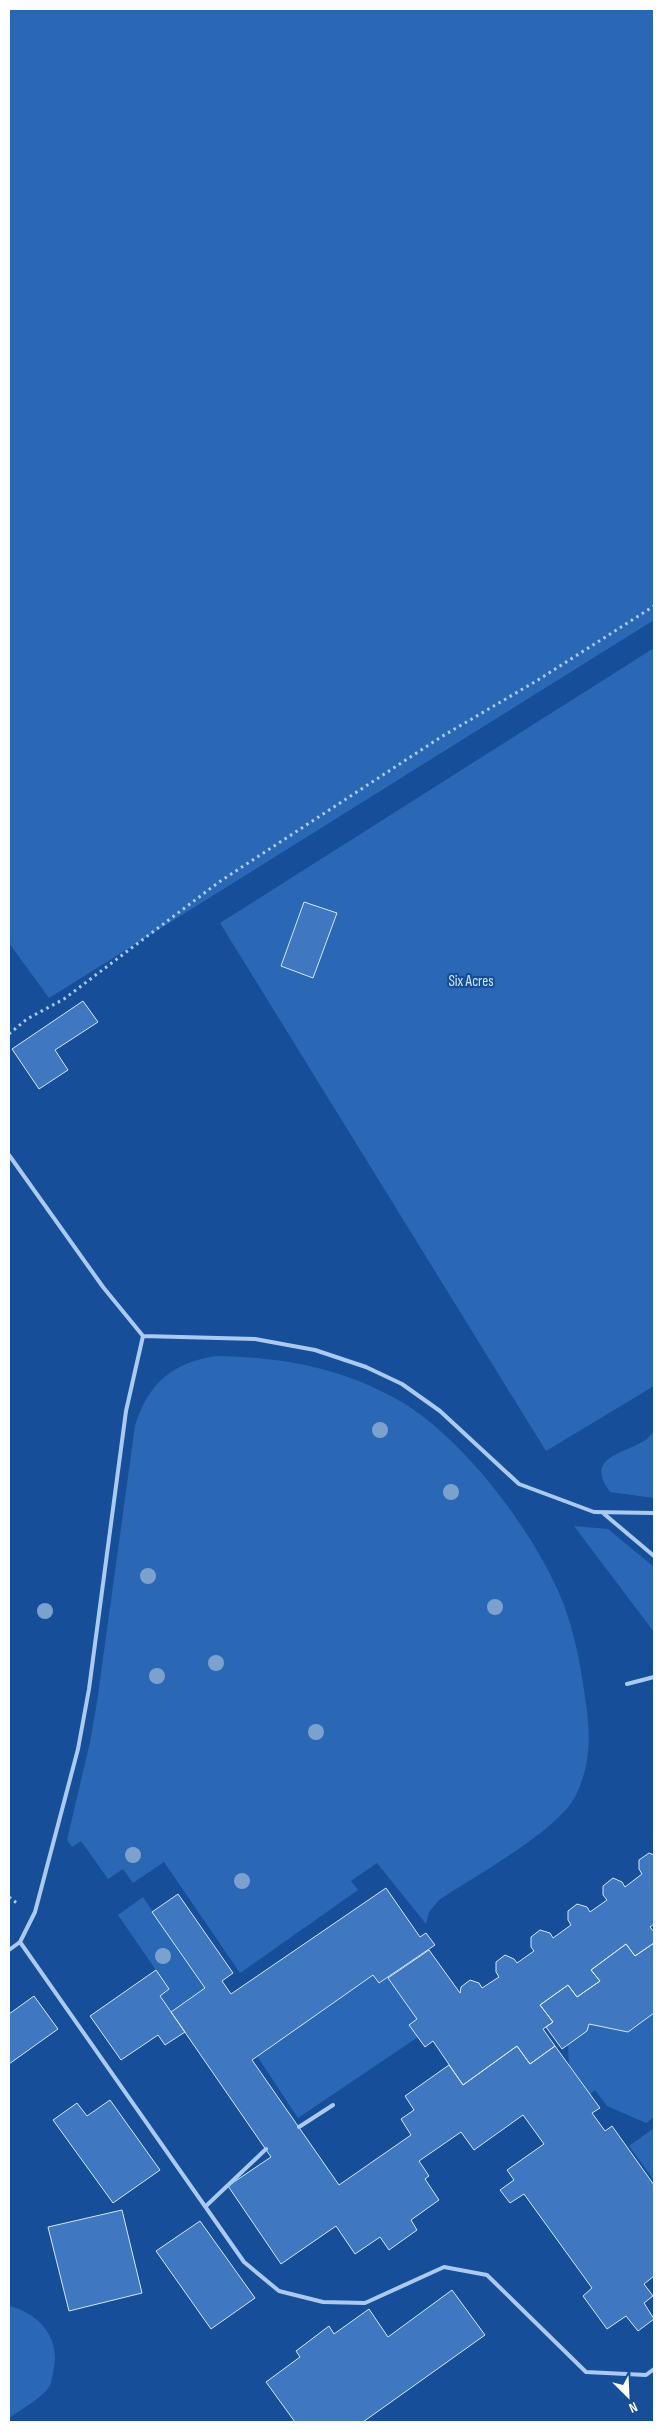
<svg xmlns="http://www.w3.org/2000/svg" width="663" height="2431" font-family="'Sofia Sans Condensed',sans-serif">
  <rect width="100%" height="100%" fill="#164e99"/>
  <path fill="#2a68b6" d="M9,9H654V620L49,998L9,943Z
    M654,648V1386L546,1451L220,923Z
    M217,1356C281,1357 343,1368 400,1401C465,1439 537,1535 564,1605C574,1632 580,1662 584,1690C590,1727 593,1760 576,1795C558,1831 475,1876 439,1900L429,1912L426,1924L377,1863L351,1881L358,1890L240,1973L164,1862L133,1883L123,1869L108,1879L81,1841L72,1847L67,1840L90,1742L97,1702L135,1426C148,1383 173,1362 217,1356Z
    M654,1431V1498L610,1492C585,1458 620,1455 642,1442C647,1440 651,1435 654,1431Z
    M574,1526L608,1529L654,1567V1632Z
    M143,1897L205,1988L171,2012L160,1996L169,1989L118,1915Z
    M373,1975L379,1983L388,1978L417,2019L418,2037L298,2118L257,2056Z
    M654,2013V2117L646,2123L607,2106L595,2090L590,2094L569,2065L568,2044L589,2024L628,2032Z
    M654,2128V2180L629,2146Z
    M9,2306C39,2313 62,2339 53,2372C52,2376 52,2383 49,2387C42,2398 20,2410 9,2418Z"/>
  <path fill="#3f77c0" stroke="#d2e5fc" d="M304,902L337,913L313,978L281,966Z
    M83,1001L98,1022L55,1050L68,1070L39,1089L12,1049Z
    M649,1853L654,1855V1924L650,1927L654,1932V1943L635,1956L626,1944L591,1970L600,1981L577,1997L568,1985L540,2005L553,2022L543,2029L555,2046L530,2064L517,2046L463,2085L433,2041L425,2047L409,2025L417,2019L388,1978L429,1950L460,1993L461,1987L470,1980L479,1983L482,1988L499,1977L496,1972V1962L505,1955L514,1959L517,1963L534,1951L531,1947V1937L540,1930L550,1933L553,1938L571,1925L568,1920V1911L577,1904L587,1907L590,1912L607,1900L603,1895V1886L613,1878L622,1882L625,1887L642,1874L639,1869V1860Z
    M386,1888L420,1937L426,1933L435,1945L379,1983L373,1975L252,2060L339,2185L411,2135L401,2119L414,2110L405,2096L449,2065L463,2085L517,2046L530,2064L555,2046L600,2108L592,2113L605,2131L612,2126L654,2185V2276L644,2284L653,2296L644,2303L654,2319L638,2331L626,2316L607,2329L583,2296L592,2288L524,2194L510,2203L500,2190L514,2180L507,2170L544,2144L523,2115L474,2150L461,2132L419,2161L429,2176L425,2179L439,2200L411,2220L417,2230L389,2250L380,2237L355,2254L336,2226L281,2264L228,2186L271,2157L171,2012L205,1988L152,1912L178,1894L233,1973L222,1981L231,1994Z
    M654,1943V2013L628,2032L589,2024L587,2031L562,2049L546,2027L553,2022L540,2005L568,1985L577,1997L600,1981L591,1970L626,1944L635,1956Z
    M156,1970L169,1989L160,1996L185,2032L165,2045L158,2035L121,2060L90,2016Z
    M34,1996L58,2029L9,2064V2014Z
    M110,2100L160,2170L113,2203L53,2120L77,2103L87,2116Z
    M122,2210L142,2293L69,2311L48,2227Z
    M200,2221L255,2298L211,2329L156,2251Z
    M452,2290L485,2335L363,2422H295L266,2382L300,2357L296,2351L329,2326L334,2334L369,2309L388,2337Z"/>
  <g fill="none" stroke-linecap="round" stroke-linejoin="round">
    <path stroke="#aacaf2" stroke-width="3" stroke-dasharray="2.5 4" stroke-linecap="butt" d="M9,1034L27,1019L64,999L219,882L441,737L538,680L654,606
      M9,1897L18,1904"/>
    <path stroke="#aacaf2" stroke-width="4" d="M9,1155L103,1287L143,1336
      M143,1336L255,1339L315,1350L366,1367L402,1384L440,1411L519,1484L594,1512L654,1513
      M603,1513L654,1556
      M627,1684L654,1677
      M20,1942L244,2262L279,2291L323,2302L365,2303L444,2267L487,2275L586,2372L646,2375L654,2369
      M9,1950L20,1942L35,1912L78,1749L89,1689L126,1411L143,1336
      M299,2127L333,2105
      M206,2206L266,2149"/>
  </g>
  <g fill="#7da1cf">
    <circle cx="380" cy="1430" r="8"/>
    <circle cx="451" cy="1492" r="8"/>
    <circle cx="148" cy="1576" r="8"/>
    <circle cx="495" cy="1607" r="8"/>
    <circle cx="45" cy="1611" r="8"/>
    <circle cx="216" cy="1663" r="8"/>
    <circle cx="157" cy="1676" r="8"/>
    <circle cx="316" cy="1732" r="8"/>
    <circle cx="133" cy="1855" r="8"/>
    <circle cx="242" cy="1881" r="8"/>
    <circle cx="163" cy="1956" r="8"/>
  </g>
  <g text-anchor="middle" stroke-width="4.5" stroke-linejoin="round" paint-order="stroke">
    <g font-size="15" fill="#d2e5fc" stroke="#164e99">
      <text x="471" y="986">Six Acres</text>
    </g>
  </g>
  <rect width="663" height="2431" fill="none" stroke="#ffffff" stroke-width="20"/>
  <g transform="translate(628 2396) rotate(156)" stroke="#164e99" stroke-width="4" paint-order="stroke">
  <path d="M0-4L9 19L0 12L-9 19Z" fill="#ffffff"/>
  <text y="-8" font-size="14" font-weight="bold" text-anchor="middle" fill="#ffffff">N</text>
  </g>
</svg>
